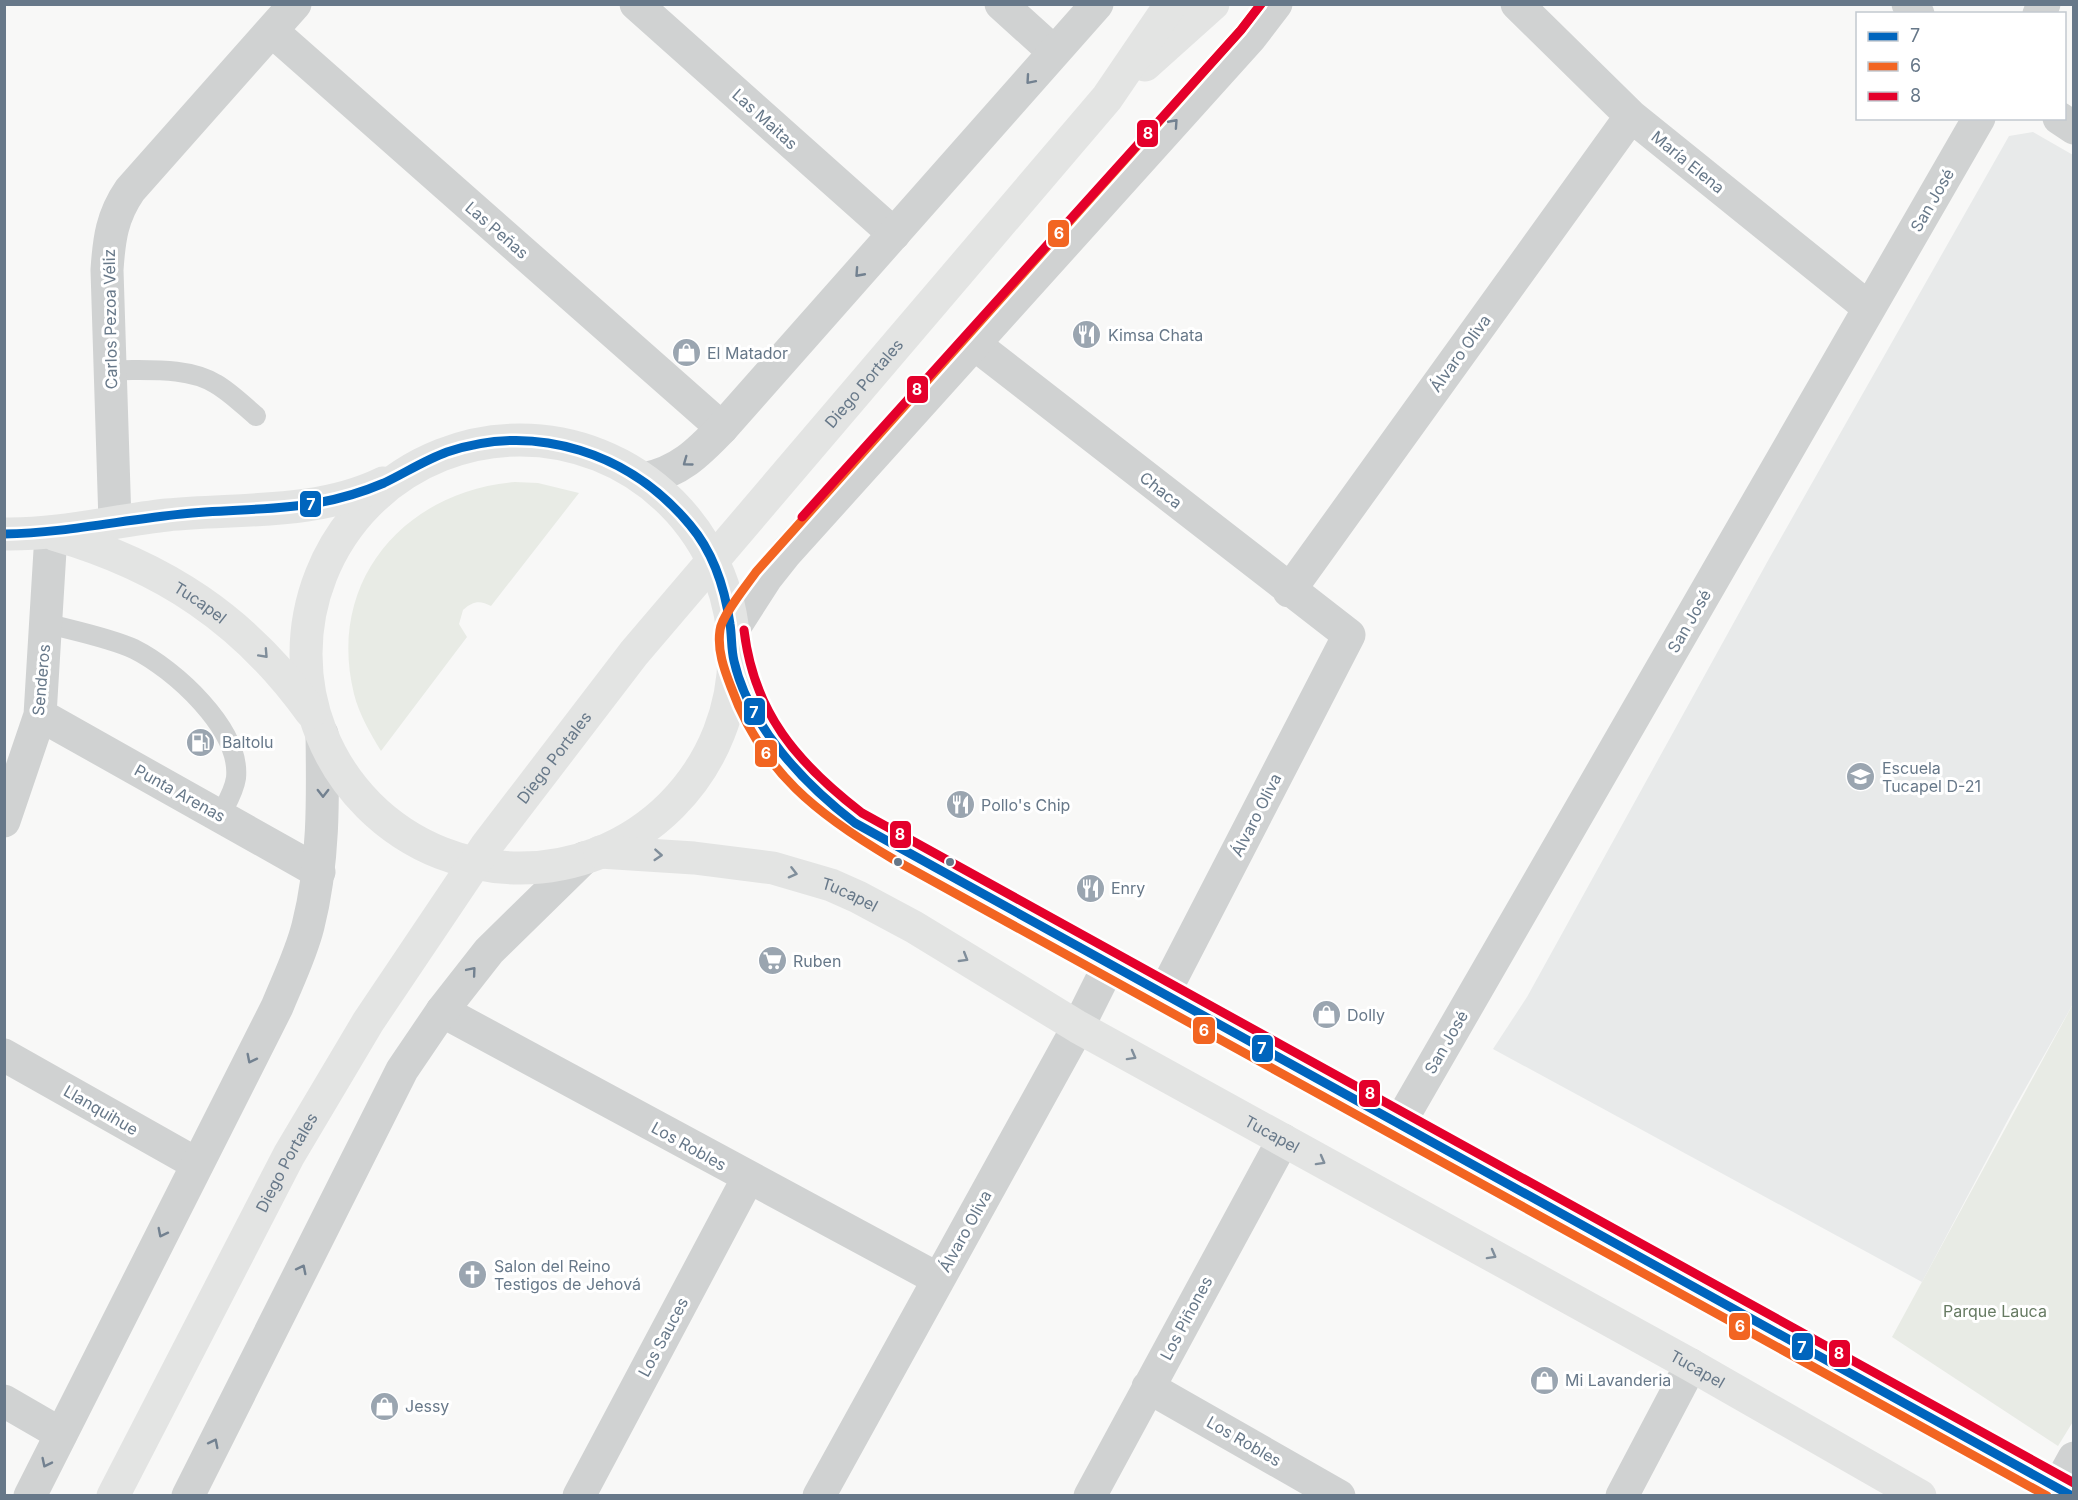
<svg xmlns="http://www.w3.org/2000/svg" width="2078" height="1500" font-family="Inter,sans-serif">
  <rect width="100%" height="100%" fill="#f8f8f7"/>
  <path fill="#e8eaea" d="M2033,132L2073,155V1004L2012,1112L1922,1282L1493,1049L1527,997L1770,557L2009,136Z"/>
  <path fill="#e8ebe5" d="M515,482L538,483L579,493L491,606C480,600 473,601 463,610L459,624L467,637L381,751C370,733 359,714 354,694C326,581 405,491 515,482Z
    M2073,1004L2074,1420L2058,1446L1892,1337Z"/>
  <g fill="none" stroke-linecap="round" stroke-linejoin="round">
    <path stroke="#d0d2d2" stroke-width="20" d="M111,370C144,371 187,366 216,384C230,392 243,405 256,416
      M45,623C74,631 107,637 134,649C174,669 241,729 236,778C234,792 226,804 220,816"/>
    <path stroke="#d0d2d2" stroke-width="33" d="M636,4L894,234
      M1001,4L1054,52
      M1517,4L1631,116L1869,308
      M1908,4L1918,14
      M2039,14L2044,4
      M272,31L722,428
      M2059,118L2074,128
      M973,343L1349,635L1163,995
      M115,522L107,270C109,239 112,216 130,190L295,4
      M1289,591L1631,116
      M40,715L319,872
      M4,821L40,715L51,534
      M442,1011L938,1279
      M4,1055L197,1164
      M1399,1124L1979,118
      M1148,1387L1339,1496
      M4,1401L61,1434
      M2058,1487L2074,1458
      M579,1496L748,1178
      M819,1496L1078,1027L1109,965
      M1090,1496L1283,1140
      M1622,1496L1691,1365"/>
    <path stroke="#d0d2d2" stroke-width="33" d="M644,479C679,472 698,453 722,428L1097,4
      M732,631L766,578L785,554L1250,38L1276,4
      M30,1496L277,1007C288,980 301,954 308,926C324,863 323,799 322,734
      M188,1496L402,1070L442,1011L489,951L584,858"/>
    <g stroke="#e3e4e3" stroke-width="33">
      <circle cx="520" cy="654" r="214"/>
      <path d="M4,534C60,535 113,521 167,515C238,508 317,515 383,483"/>
      <path id="s1" d="M56,535C163,566 245,620 311,712"/>
      <path d="M733,658C763,737 786,773 855,823L2073,1496"/>
      <path id="s2" d="M600,852L694,858L773,868L831,885L858,897L914,927L1078,1027L1691,1365L1920,1496"/>
    </g>
    <g stroke="#e3e4e3" stroke-width="33">
      <path d="M1145,65L1213,4"/>
      <path id="s3" d="M113,1496L289,1155L368,1022L487,845L634,653L1107,98L1171,4"/>
    </g>
    <defs>
      <path id="bus-1" d="M4,534C64,533 122,520 182,514C227,509 272,511 317,503C339,499 363,492 384,483C405,473 425,460 447,452C537,422 630,453 690,525C713,552 725,589 730,624C732,636 731,649 734,661C749,726 804,784 855,823L2072,1496"/>
      <path id="bus-2" d="M1261,4L1241,30L756,572C747,585 722,615 720,630C717,650 724,669 731,687C762,772 818,815 893,859L2047,1496"/>
      <path id="bus-3" d="M802,517L1241,30L1261,4
        M744,630C754,713 797,763 862,813L2074,1483"/>
    </defs>
    <use href="#bus-1" stroke="#fff" stroke-width="14"/>
    <use href="#bus-2" stroke="#fff" stroke-width="14"/>
    <use href="#bus-3" stroke="#fff" stroke-width="14"/>
    <use href="#bus-1" stroke="#0065bd" stroke-width="9"/>
    <use href="#bus-2" stroke="#f26522" stroke-width="9"/>
    <use href="#bus-3" stroke="#e4002b" stroke-width="9"/>
  </g>
  <defs><path id="oneway-chevron" d="M-2-3.5L2.5 0L-2 3.5" fill="none" stroke-width="1.6" stroke-linecap="round" stroke-linejoin="round" transform="scale(1.5)"/></defs>
  <g stroke="#728190">
    <use href="#oneway-chevron" transform="translate(1030 80) rotate(131)"/>
    <use href="#oneway-chevron" transform="translate(1174 123) rotate(-48)"/>
    <use href="#oneway-chevron" transform="translate(859 273) rotate(132)"/>
    <use href="#oneway-chevron" transform="translate(687 462) rotate(144)"/>
    <use href="#oneway-chevron" transform="translate(323 793) rotate(90)"/>
    <use href="#oneway-chevron" transform="translate(472 971) rotate(-50)"/>
    <use href="#oneway-chevron" transform="translate(251 1059) rotate(117)"/>
    <use href="#oneway-chevron" transform="translate(162 1233) rotate(117)"/>
    <use href="#oneway-chevron" transform="translate(302 1269) rotate(-63)"/>
    <use href="#oneway-chevron" transform="translate(214 1443) rotate(-63)"/>
    <use href="#oneway-chevron" transform="translate(46 1463) rotate(116)"/>
  </g>
  <g stroke="#808e9b">
    <use href="#oneway-chevron" transform="translate(264 654) rotate(47)"/>
    <use href="#oneway-chevron" transform="translate(658 855) rotate(4)"/>
    <use href="#oneway-chevron" transform="translate(793 873) rotate(14)"/>
    <use href="#oneway-chevron" transform="translate(964 958) rotate(31)"/>
    <use href="#oneway-chevron" transform="translate(1132 1056) rotate(29)"/>
    <use href="#oneway-chevron" transform="translate(1321 1161) rotate(29)"/>
    <use href="#oneway-chevron" transform="translate(1492 1255) rotate(29)"/>
  </g>
  <defs>
    <symbol id="restaurant-disc" viewBox="-11 -11 22 22"><circle r="9.5" fill="#9aa5b0" stroke="#fff"/><path d="M-5-6h1v4h1v-4h1v4h1v-4h1v5L-1.5 .5V6h-2V.5L-5-1ZM5-6V6H3V1.5H1.5Q1.5-4 5-6Z" fill="#fff"/></symbol>
    <symbol id="shop-disc" viewBox="-11 -11 22 22"><circle r="9.5" fill="#9aa5b0" stroke="#fff"/><path d="M-5-2.5h2.3a2.7 3.5 0 0 1 5.4 0H5L5.5 6h-11ZM-1.5-2.5h3a1.5 2.3 0 0 0-3 0Z" fill="#fff"/></symbol>
    <symbol id="fuel-disc" viewBox="-11 -11 22 22"><circle r="9.5" fill="#9aa5b0" stroke="#fff"/><path d="M-5.5-6h7V0h2V4h1.3V-2.5L3-4.5l.8-.8L6-3V5H2.5V1h-1V6h-7ZM-4.2-4.7v3.2H.2V-4.7Z" fill="#fff"/></symbol>
    <symbol id="school-disc" viewBox="-11 -11 22 22"><circle r="9.5" fill="#9aa5b0" stroke="#fff"/><path d="M0-5L7-2L0 1L-7-2ZM-4 1L0 2.5L4 1V4Q0 6-4 4Z" fill="#fff"/></symbol>
    <symbol id="supermarket-disc" viewBox="-11 -11 22 22"><circle r="9.5" fill="#9aa5b0" stroke="#fff"/><path d="M-6-5.5h2.5l.6 2H6L4.5 2H-2.5L-4.4-4H-6ZM-1.5 3.2a1.3 1.3 0 1 0 .1 0ZM3 3.2a1.3 1.3 0 1 0 .1 0Z" fill="#fff"/></symbol>
    <symbol id="church-disc" viewBox="-11 -11 22 22"><circle r="9.5" fill="#9aa5b0" stroke="#fff"/><path d="M-1.2-6h2.4v3.5h3.3v2.4h-3.3V6h-2.4V-.1h-3.3v-2.4h3.3Z" fill="#fff"/></symbol>
  </defs>
  <g fill-rule="evenodd">
    <use href="#restaurant-disc" x="1070" y="318" width="33" height="33"/>
    <use href="#shop-disc" x="670" y="336" width="33" height="33"/>
    <use href="#fuel-disc" x="184" y="726" width="33" height="33"/>
    <use href="#school-disc" x="1844" y="760" width="33" height="33"/>
    <use href="#restaurant-disc" x="944" y="788" width="33" height="33"/>
    <use href="#restaurant-disc" x="1074" y="872" width="33" height="33"/>
    <use href="#supermarket-disc" x="756" y="944" width="33" height="33"/>
    <use href="#shop-disc" x="1310" y="998" width="33" height="33"/>
    <use href="#church-disc" x="456" y="1258" width="33" height="33"/>
    <use href="#shop-disc" x="1528" y="1364" width="33" height="33"/>
    <use href="#shop-disc" x="368" y="1390" width="33" height="33"/>
  </g>
  <g fill="#677889" stroke="#fff" stroke-width="2">
    <circle cx="898" cy="862" r="5"/>
    <circle cx="950" cy="862" r="5"/>
  </g>
  <g text-anchor="middle" stroke-width="6" stroke-linejoin="round" paint-order="stroke">
    <g font-size="16" fill="#677889" stroke="#fff">
      <text transform="translate(765 119) rotate(42)" y="6">Las Maitas</text>
      <text transform="translate(1688 162) rotate(39)" y="6">María Elena</text>
      <text transform="translate(1932 200) rotate(-60)" y="6">San José</text>
      <text transform="translate(497 230) rotate(41)" y="6">Las Peñas</text>
      <text transform="translate(110 319) rotate(-91)" y="6">Carlos Pezoa Véliz</text>
      <text transform="translate(1460 353) rotate(-54)" y="6">Álvaro Oliva</text>
      <text dy="6" stroke="none"><textPath href="#s3" startOffset="1348">Diego Portales</textPath></text>
      <text transform="translate(1161 490) rotate(38)" y="6">Chaca</text>
      <text dy="6" stroke="none"><textPath href="#s1" startOffset="160">Tucapel</textPath></text>
      <text transform="translate(1689 621) rotate(-60)" y="6">San José</text>
      <text transform="translate(41 680) rotate(-85)" y="6">Senderos</text>
      <text dy="6" stroke="none"><textPath href="#s3" startOffset="862">Diego Portales</textPath></text>
      <text transform="translate(180 793) rotate(29)" y="6">Punta Arenas</text>
      <text transform="translate(1256 815) rotate(-63)" y="6">Álvaro Oliva</text>
      <text dy="6" stroke="none"><textPath href="#s2" startOffset="255">Tucapel</textPath></text>
      <text transform="translate(1446 1042) rotate(-60)" y="6">San José</text>
      <text transform="translate(101 1110) rotate(30)" y="6">Llanquihue</text>
      <text dy="6" stroke="none"><textPath href="#s2" startOffset="741">Tucapel</textPath></text>
      <text transform="translate(689 1146) rotate(29)" y="6">Los Robles</text>
      <text dy="6" stroke="none"><textPath href="#s3" startOffset="376">Diego Portales</textPath></text>
      <text transform="translate(965 1231) rotate(-61)" y="6">Álvaro Oliva</text>
      <text transform="translate(1186 1318) rotate(-62)" y="6">Los Piñones</text>
      <text transform="translate(663 1337) rotate(-62)" y="6">Los Sauces</text>
      <text dy="6" stroke="none"><textPath href="#s2" startOffset="1227">Tucapel</textPath></text>
      <text transform="translate(1244 1441) rotate(30)" y="6">Los Robles</text>
    </g>
    <g font-size="16" fill="#677889" stroke="#fff" text-anchor="start">
      <text x="1108" y="341">Kimsa Chata</text>
      <text x="707" y="359">El Matador</text>
      <text x="222" y="748">Baltolu</text>
      <text x="1882" y="774">Escuela<tspan x="1882" dy="18">Tucapel D-21</tspan></text>
      <text x="981" y="811">Pollo's Chip</text>
      <text x="1111" y="894">Enry</text>
      <text x="793" y="967">Ruben</text>
      <text x="1347" y="1021">Dolly</text>
      <text x="494" y="1272">Salon del Reino<tspan x="494" dy="18">Testigos de Jehová</tspan></text>
      <text x="1565" y="1386">Mi Lavanderia</text>
      <text x="405" y="1412">Jessy</text>
    </g>
    <g font-size="16" fill="#667a62" stroke="#fff">
      <text x="1995" y="1317">Parque Lauca</text>
    </g>
  </g>
  <g stroke="#fff" stroke-width="2">
    <rect x="1136" y="119" width="23" height="29" rx="6" fill="#e4002b"/>
    <rect x="1047" y="219" width="23" height="29" rx="6" fill="#f26522"/>
    <rect x="906" y="375" width="23" height="29" rx="6" fill="#e4002b"/>
    <rect x="299" y="490" width="23" height="28" rx="6" fill="#0065bd"/>
    <rect x="743" y="697" width="23" height="29" rx="6" fill="#0065bd"/>
    <rect x="754" y="739" width="24" height="29" rx="6" fill="#f26522"/>
    <rect x="889" y="820" width="23" height="29" rx="6" fill="#e4002b"/>
    <rect x="1192" y="1016" width="24" height="29" rx="6" fill="#f26522"/>
    <rect x="1251" y="1034" width="23" height="29" rx="6" fill="#0065bd"/>
    <rect x="1358" y="1079" width="23" height="29" rx="6" fill="#e4002b"/>
    <rect x="1728" y="1312" width="23" height="29" rx="6" fill="#f26522"/>
    <rect x="1791" y="1332" width="23" height="29" rx="6" fill="#0065bd"/>
    <rect x="1828" y="1339" width="23" height="29" rx="6" fill="#e4002b"/>
  </g>
  <g font-size="16" text-anchor="middle" font-weight="bold" fill="#fff">
    <text x="1148" y="139">8</text>
    <text x="1059" y="239">6</text>
    <text x="917" y="395">8</text>
    <text x="311" y="510">7</text>
    <text x="754" y="718">7</text>
    <text x="766" y="759">6</text>
    <text x="900" y="840">8</text>
    <text x="1204" y="1036">6</text>
    <text x="1262" y="1054">7</text>
    <text x="1370" y="1099">8</text>
    <text x="1740" y="1332">6</text>
    <text x="1802" y="1353">7</text>
    <text x="1839" y="1359">8</text>
  </g>
  <rect width="2078" height="1500" fill="none" stroke="#677889" stroke-width="12"/>
  <rect x="1856" y="12" width="210" height="108" fill="#ffffff" stroke="#c2c9d0" stroke-width="1.5"/>
  <rect x="1868" y="32" width="30" height="9" fill="#0065bd" stroke="#c2c9d0" stroke-width="1.5"/>
  <text x="1910" y="42" font-size="18" fill="#677889">7</text>
  <rect x="1868" y="62" width="30" height="9" fill="#f26522" stroke="#c2c9d0" stroke-width="1.5"/>
  <text x="1910" y="72" font-size="18" fill="#677889">6</text>
  <rect x="1868" y="92" width="30" height="9" fill="#e4002b" stroke="#c2c9d0" stroke-width="1.5"/>
  <text x="1910" y="102" font-size="18" fill="#677889">8</text>
</svg>
